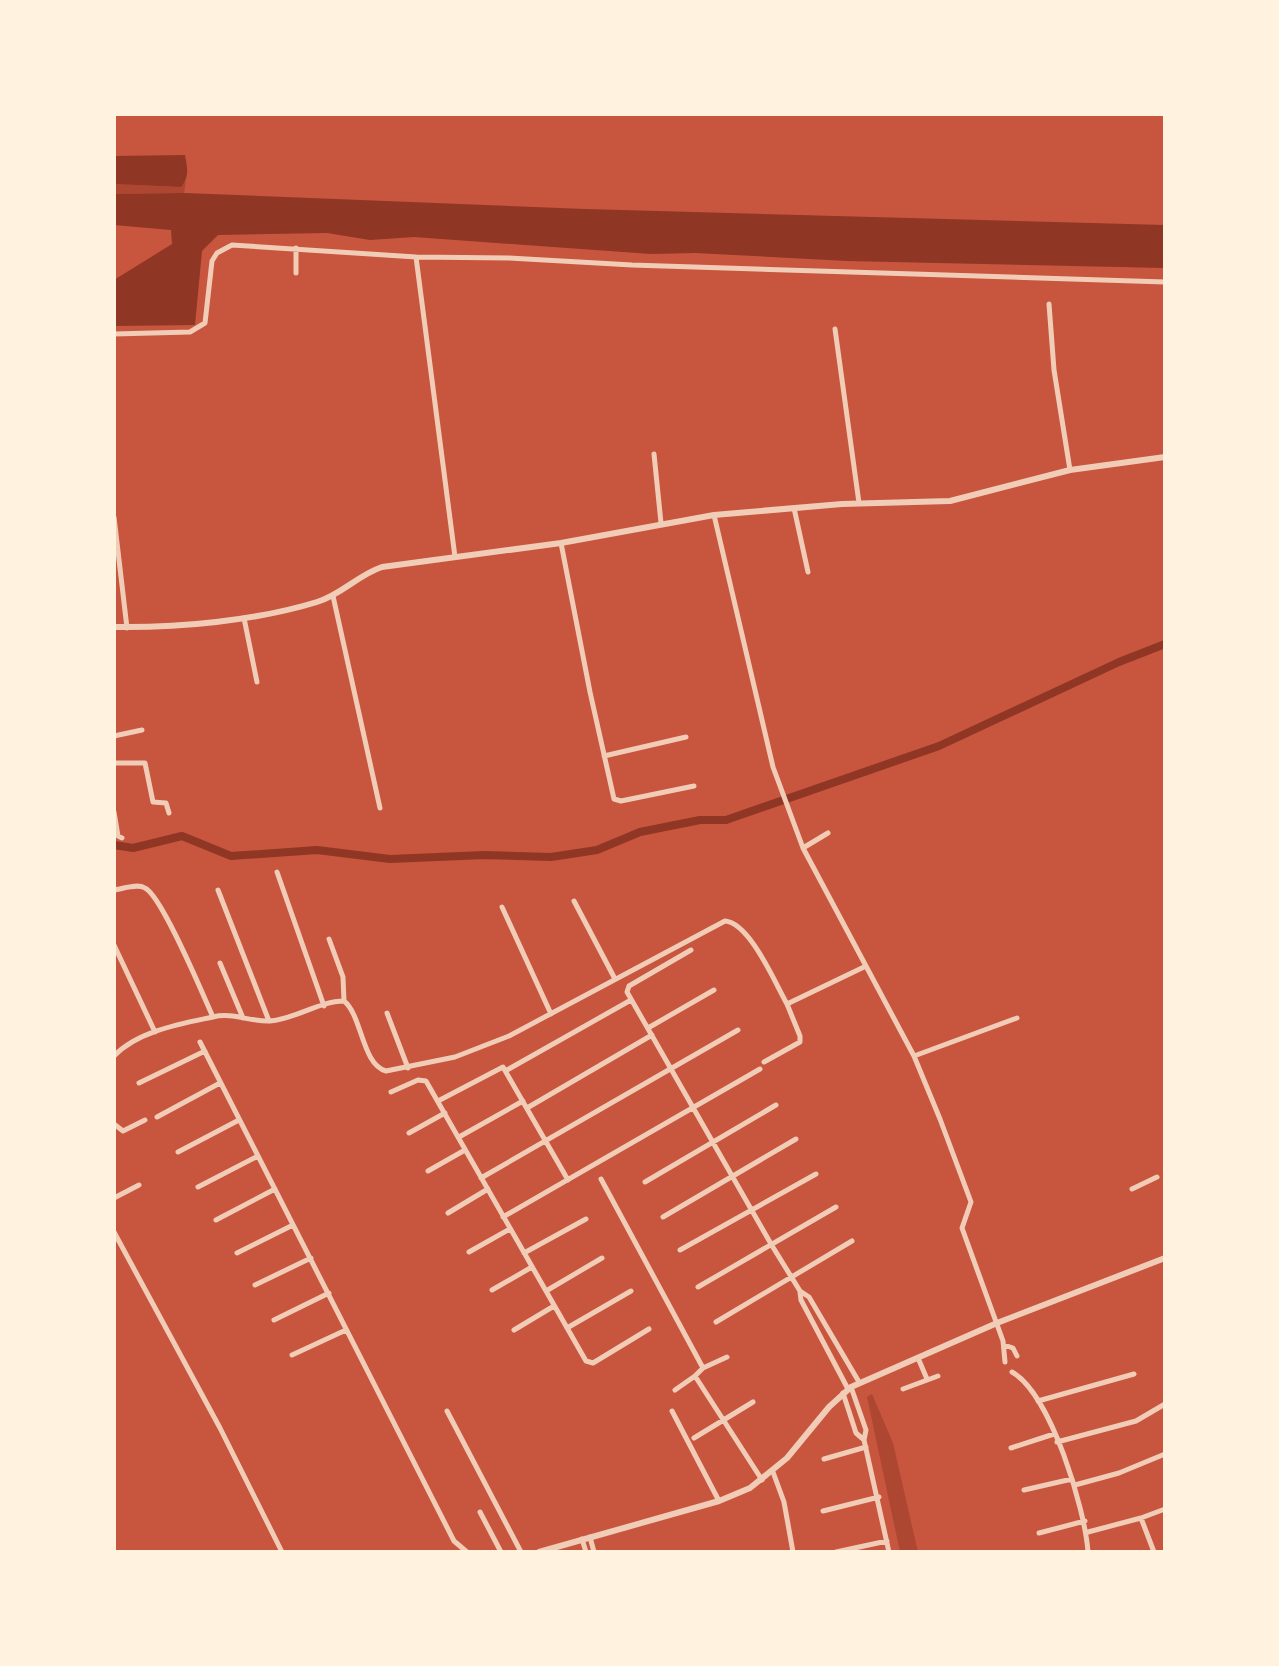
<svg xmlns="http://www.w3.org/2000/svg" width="1279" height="1666" font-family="'Space Grotesk',sans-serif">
  <rect width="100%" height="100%" fill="#c8553d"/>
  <path fill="#ae4732" d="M186,181L184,193L114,194V184L180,187Z
    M872,1394L893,1443L918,1552H900L867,1397Z"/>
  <path fill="#8f3625" d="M185,155C187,167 190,177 181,187L114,184V156Z
    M184,193L585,209L1165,225V268L847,261L696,253L651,254L414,237L370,240L327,233L218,235L202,251L195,325L114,326V280L172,244L171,230L114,225V194Z"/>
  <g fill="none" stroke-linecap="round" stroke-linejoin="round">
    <path stroke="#8f3625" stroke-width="8" d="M114,845L133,848L182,836L231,856L317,850L390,859L485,855L551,857L597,850L640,832L700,820H726L939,746L1119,662L1165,644"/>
    <path stroke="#f1ccb7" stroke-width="5" d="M416,257L455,557
      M296,273V248
      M1049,304L1054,370L1070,470
      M835,329L859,503
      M114,334L190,332L205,323L212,261L217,253L232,245L416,257L509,258L632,265L1165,282
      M654,454L661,523
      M794,508L808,572
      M714,515L773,767L803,848L914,1056L940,1119L971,1202L962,1228L1003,1341L1005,1362
      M114,517L127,628
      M561,543L590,692L614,799L621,801L694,786
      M333,596L380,808
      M244,618L257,682
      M114,736L142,730
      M604,756L686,737
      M114,763H145L153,802L166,803L169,813
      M114,812L118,836L122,838
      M803,848L828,833
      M277,872L324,1006
      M114,890C123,889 137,883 145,888C162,896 203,995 213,1017C232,1012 251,1022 270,1021C296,1019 319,1001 344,1001C362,1015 362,1065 386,1071L455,1057L509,1036L725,921C750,923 775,983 787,1004L864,967
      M218,890L269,1021
      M574,901L615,979
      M502,907L551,1014
      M329,939L343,977L344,1001
      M114,945L155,1032
      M691,950L629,986L627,992L771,1244L800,1291L809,1297L859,1382
      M220,963L243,1018
      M387,1013L408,1068
      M648,1028L714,990
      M200,1042L454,1541L467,1552
      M114,1056C138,1031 180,1024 213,1017
      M914,1056L1017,1018
      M764,1062L800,1042V1036L787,1004
      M507,1070L631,1000
      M139,1083L205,1051
      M391,1092L418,1080L426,1081L586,1361L593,1363L649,1329
      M438,1101L503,1067L568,1180
      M527,1108L652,1035
      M157,1117L220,1083
      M114,1124L123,1131L145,1120
      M409,1133L445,1113
      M459,1137L523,1101
      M178,1152L239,1120
      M428,1171L465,1150
      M481,1178L738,1030
      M601,1179L703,1368
      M645,1182L776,1105
      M198,1187L258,1156
      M1132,1189L1157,1177
      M114,1198L139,1185
      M448,1213L488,1189
      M503,1217L760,1069
      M663,1217L796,1139
      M216,1220L275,1189
      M114,1232L220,1428L282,1552
      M680,1250L816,1174
      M469,1252L510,1229
      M237,1253L293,1225
      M524,1253L586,1219
      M255,1285L311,1258
      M698,1287L836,1207
      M492,1290L532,1267
      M546,1291L602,1258
      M800,1292L801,1300L848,1389
      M274,1320L329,1293
      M716,1322L852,1241
      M567,1328L631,1291
      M514,1330L554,1306
      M1004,1345L1013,1348L1017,1356
      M292,1355L346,1330
      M918,1358L927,1379
      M1012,1372C1051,1394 1085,1509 1088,1552
      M695,1376L703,1368L727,1357
      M851,1387L866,1430L864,1440L889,1552
      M903,1389L938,1376
      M675,1390L695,1376L762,1480
      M843,1393L856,1433L863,1439
      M1038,1401L1134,1374
      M447,1411L521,1552
      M672,1411L719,1501
      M694,1438L753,1402
      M1057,1442L1136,1421L1165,1404
      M1011,1448L1054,1434
      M824,1459L866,1447
      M773,1472L784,1502L793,1552
      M1075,1485L1119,1473L1165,1454
      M1024,1490L1072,1479
      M823,1511L879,1497
      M480,1512L501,1552
      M1141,1518L1154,1552
      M1088,1532L1141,1518L1165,1509
      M1039,1533L1085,1521
      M590,1537L594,1552
      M582,1539L586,1552
      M836,1552L887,1541"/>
    <path stroke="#f1ccb7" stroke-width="6" d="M114,627C178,628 255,621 317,602C341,595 358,575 382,567L561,543L714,515L842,504L950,501L1070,470L1165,457
      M539,1552L719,1501L750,1488L787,1458L829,1407L851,1387L997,1323L1165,1258"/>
  </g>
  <rect width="1279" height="1666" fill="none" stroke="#fff3e0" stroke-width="232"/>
</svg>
